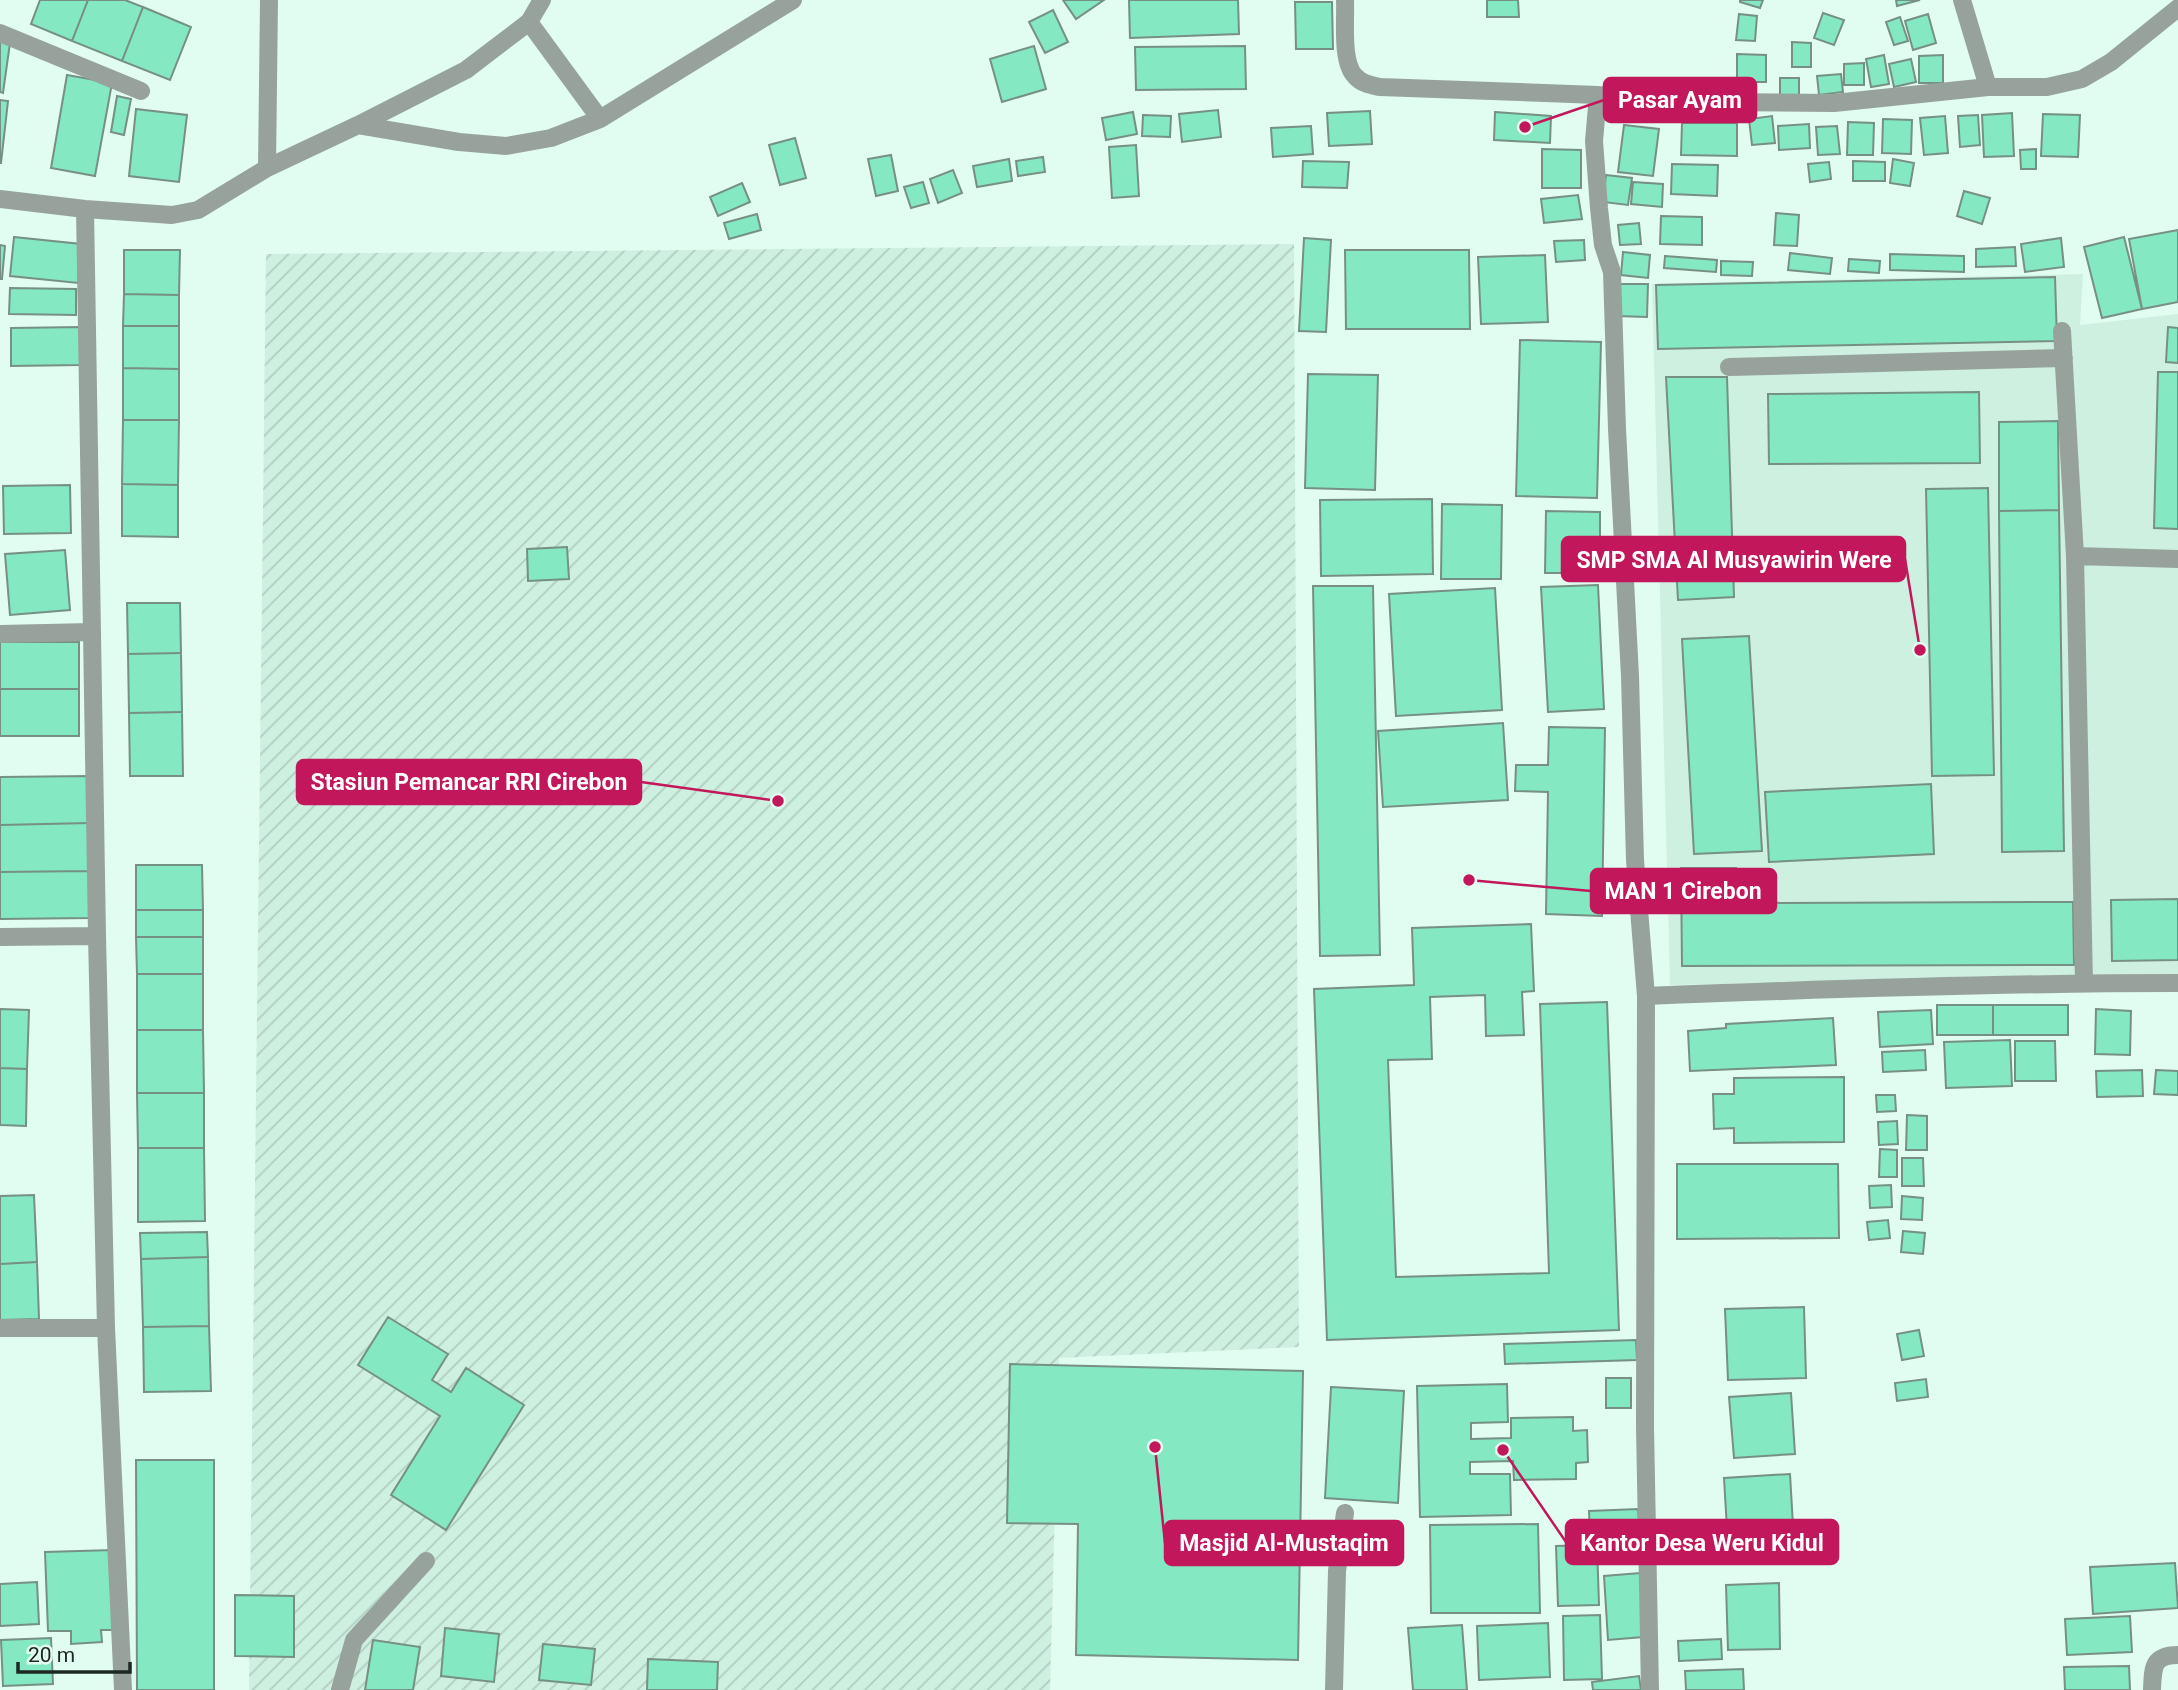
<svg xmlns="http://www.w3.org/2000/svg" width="2178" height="1690" font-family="Roboto,sans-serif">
  <defs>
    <pattern id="industrial-furrows" width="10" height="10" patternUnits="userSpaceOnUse" patternTransform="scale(1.75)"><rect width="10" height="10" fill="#cdf0e1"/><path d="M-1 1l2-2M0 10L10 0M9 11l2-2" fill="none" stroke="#b0cec1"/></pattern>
  </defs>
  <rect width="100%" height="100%" fill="#e1fdf1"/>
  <path fill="#cdf0e1" d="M2083,274L2080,325L2178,314V975L1670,985L1652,284Z"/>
  <path fill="url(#industrial-furrows)" d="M1294,244L1299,1347L1059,1358L1050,1690H249L266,254Z"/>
  <path fill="#84e8c2" stroke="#769085" stroke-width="2" d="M40,0H88L72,41L31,24Z
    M88,0H125L143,7L122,61L72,41Z
    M1063,0H1104L1076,19Z
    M1129,0H1238L1239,34L1130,38Z
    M1487,0H1518L1519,17H1487Z
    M1740,0H1763L1760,8L1740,2Z
    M1896,0H1920L1897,6Z
    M1295,2H1332L1333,49H1296Z
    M143,7L191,27L170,80L122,61Z
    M1053,10L1068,42L1045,53L1029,22Z
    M1823,13L1844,20L1834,45L1814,38Z
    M1739,14L1757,16L1755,41L1736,40Z
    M1928,14L1936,43L1913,50L1905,21Z
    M1900,17L1908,41L1894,45L1886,22Z
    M0,41L10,43L3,93L0,92Z
    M1792,42L1811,43V67H1792Z
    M1034,46L1046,89L1002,102L990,59Z
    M1245,46L1246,89L1136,90L1135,47Z
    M1737,54L1766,55V82H1737Z
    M1884,55L1889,84L1871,87L1866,59Z
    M1943,55V83H1919V56Z
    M1911,59L1916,82L1894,87L1889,64Z
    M1864,63V85H1844V64Z
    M1841,74L1843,92L1819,95L1817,76Z
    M67,75L112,83L95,176L51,168Z
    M1780,78H1799V96H1780Z
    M117,96L131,99L124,135L111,132Z
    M0,100L8,101L1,163H0Z
    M136,109L187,115L179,182L129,176Z
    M1218,110L1221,137L1182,142L1179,114Z
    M1370,111L1372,144L1329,146L1327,113Z
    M1133,112L1137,134L1106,140L1102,118Z
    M1495,112L1551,116L1550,143L1494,140Z
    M2012,113L2014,156L1984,157L1982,115Z
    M2043,114L2080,115L2078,157L2041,156Z
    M1143,115L1171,116L1170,137L1142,136Z
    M1978,115L1980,145L1960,147L1958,116Z
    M1772,116L1775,143L1752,145L1749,119Z
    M1945,116L1948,153L1924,155L1920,118Z
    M1883,119L1912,120L1911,154L1882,153Z
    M1848,122L1874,123L1873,155H1847Z
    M1682,123H1737V156L1681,155Z
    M1809,124L1810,148L1779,150L1778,126Z
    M1624,125L1659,129L1653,176L1618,172Z
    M1311,126L1313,154L1273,157L1271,128Z
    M1837,126L1840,154L1818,155L1816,127Z
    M795,138L806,178L780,185L769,145Z
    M1136,145L1139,196L1112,198L1109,147Z
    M1542,149L1581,150V188H1542Z
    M2036,149V169H2021L2020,150Z
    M891,155L898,191L876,196L868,159Z
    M1043,157L1045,172L1018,176L1016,161Z
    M1009,159L1012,181L977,187L973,166Z
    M1893,159L1914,163L1910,186L1890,183Z
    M1303,161L1349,162L1347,188L1302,187Z
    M1853,161L1885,162V181H1853Z
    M1829,162L1831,179L1810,182L1808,164Z
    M1672,164L1718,165L1717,196L1671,194Z
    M953,170L962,193L938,203L930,179Z
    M1606,175L1632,178L1628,205L1603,202Z
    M923,182L929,203L911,208L904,187Z
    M1633,182L1663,184L1662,207L1631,204Z
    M742,183L750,202L718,216L710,197Z
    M1964,191L1990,198L1982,224L1957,216Z
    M1578,195L1582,219L1544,223L1541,199Z
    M1776,213L1799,215L1797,246L1774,245Z
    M757,214L761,230L729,239L724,223Z
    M1661,216L1702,217V245L1660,244Z
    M1639,223L1641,244L1620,245L1618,225Z
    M2178,230V302L2142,309L2129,239Z
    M14,237L81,244L78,283L10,276Z
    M2124,237L2142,309L2102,318L2084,247Z
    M1304,238L1331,240L1326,332L1299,331Z
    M2061,238L2064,267L2025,272L2021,244Z
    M1584,240L1585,260L1556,262L1554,241Z
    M0,245L5,246L2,279H0Z
    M2015,247L2016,266L1976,267V249Z
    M124,250H180L179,295L124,294Z
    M1345,250H1469L1470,329H1346Z
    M1623,252L1650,255L1648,278L1621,275Z
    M1790,253L1832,258L1830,274L1788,270Z
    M1890,254L1964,256V272L1890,270Z
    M1545,255L1548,322L1481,324L1478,257Z
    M1665,256L1717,260L1716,272L1664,268Z
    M1849,259L1880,261L1879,273L1848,271Z
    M1721,261L1753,262L1752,276L1721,275Z
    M2055,277L2057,341L1658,349L1656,285Z
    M1618,284H1648L1647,317L1617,316Z
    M10,288L76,289V315L9,314Z
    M124,294L179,295V326H123Z
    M123,326H179V369L123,368Z
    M81,327V365L11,366V328Z
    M2168,327L2178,328V363L2166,362Z
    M1520,340L1601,342L1597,498L1516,496Z
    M123,368L179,369V420H123Z
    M2158,372H2178V529L2154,528Z
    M1308,374L1378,375L1375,490L1305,488Z
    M1666,377H1727L1734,597L1678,600Z
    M1979,392L1980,463L1769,464L1768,394Z
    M123,420H179L178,485L122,484Z
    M2058,421L2059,510L1999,511V422Z
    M122,484L178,485V537L122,536Z
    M70,485L71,533L4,534L3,486Z
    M1988,488L1994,775L1932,776L1926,489Z
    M1432,499L1433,574L1321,576L1320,500Z
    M1442,504L1502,505L1501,579H1441Z
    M2059,510L2064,851L2002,852L1999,511Z
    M1546,511L1600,512V573H1545Z
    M567,547L569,579L528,581L527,549Z
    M65,550L70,610L10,615L5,554Z
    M1598,585L1604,709L1548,712L1541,587Z
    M1313,586H1373L1380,955L1320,956Z
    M1495,588L1502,710L1396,716L1389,594Z
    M127,603H180L181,653L128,654Z
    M1749,636L1762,851L1694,854L1682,639Z
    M0,642H79V689H0Z
    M181,653L182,712L129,713L128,654Z
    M0,689H79V736H0Z
    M182,712L183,776H130L129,713Z
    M1503,723L1508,800L1383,807L1378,731Z
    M1549,727L1605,728L1602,916L1546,914L1548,792L1515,791L1516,765H1548Z
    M88,776L89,823L0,825V777Z
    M1931,784L1934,854L1769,862L1765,792Z
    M89,823V871L0,872V825Z
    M136,865H202L203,910H136Z
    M1681,868H1736V903L2073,902L2074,965L1682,966Z
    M89,871L90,918L0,919V872Z
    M2178,899V960L2112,961L2111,900Z
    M136,910H203V937H136Z
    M1531,924L1534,991L1522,992L1524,1035L1486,1036L1485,995L1430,997L1432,1059L1388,1060L1396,1277L1549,1273L1540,1004L1607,1002L1619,1330L1327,1340L1314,989L1414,985L1412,928Z
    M136,937H203V974H137Z
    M137,974H203V1030H137Z
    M1937,1005H1993V1035H1937Z
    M1993,1005H2068V1035H1993Z
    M0,1009L29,1010L27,1069L0,1068Z
    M2096,1009L2131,1011L2130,1055L2095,1054Z
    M1931,1010L1933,1044L1880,1047L1878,1012Z
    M1833,1018L1836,1065L1690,1071L1688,1031L1726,1028V1024Z
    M137,1030H203L204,1093H137Z
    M2010,1040L2012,1086L1946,1088L1944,1042Z
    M2015,1041H2055L2056,1081H2015Z
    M1925,1050L1926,1070L1883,1072L1882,1052Z
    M0,1068L27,1069L26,1126L0,1125Z
    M2142,1070L2143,1096L2097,1097L2096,1071Z
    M2156,1070L2178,1071V1095L2154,1094Z
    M1844,1077V1142L1734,1143V1128L1714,1129L1713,1094H1734V1078Z
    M137,1093H204V1148H138Z
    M1876,1095H1895L1896,1111L1877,1112Z
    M1907,1115L1927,1116V1150H1906Z
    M1897,1121L1898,1144L1879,1145L1878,1122Z
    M138,1148H204L205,1221L138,1222Z
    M1880,1149L1897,1150V1177H1879Z
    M1902,1158H1923L1924,1186H1902Z
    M1677,1164H1838L1839,1238L1677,1239Z
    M1891,1185L1892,1207L1870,1208L1869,1186Z
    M34,1195L37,1262L0,1264V1196Z
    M1902,1196L1923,1198L1922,1220L1901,1219Z
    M1888,1220L1890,1238L1869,1240L1867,1222Z
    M1903,1231L1925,1233L1923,1254L1901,1252Z
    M207,1232L208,1257L141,1259L140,1233Z
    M208,1257L209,1326L143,1327L141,1259Z
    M37,1262L39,1319L0,1320V1264Z
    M1804,1307L1806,1378L1728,1380L1725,1309Z
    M388,1317L448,1354L432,1380L451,1392L466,1368L524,1405L446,1530L391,1495L440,1416L358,1365Z
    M209,1326L211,1391L144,1392L143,1327Z
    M1919,1330L1924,1356L1902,1360L1897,1334Z
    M1636,1340L1637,1360L1505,1364L1504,1344Z
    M1010,1364L1303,1371L1298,1660L1076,1655L1078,1524L1007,1523Z
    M1606,1378H1631V1408H1606Z
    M1926,1379L1928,1397L1897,1401L1895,1383Z
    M1507,1384L1508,1422L1471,1423V1439L1511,1438V1418L1573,1417V1431L1587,1430L1588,1462L1576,1463V1479L1514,1480L1513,1461L1470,1462V1474H1510L1511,1515L1420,1517L1417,1386Z
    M1331,1387L1404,1391L1398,1503L1325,1498Z
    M1791,1393L1795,1454L1734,1458L1729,1397Z
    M136,1460H214V1690H137Z
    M1790,1474L1794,1542L1728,1546L1724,1478Z
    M1638,1509L1640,1532L1590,1534L1589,1511Z
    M1538,1524L1540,1613H1431L1430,1525Z
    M1597,1545L1599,1605L1558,1606L1556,1546Z
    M113,1550L116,1630H101L102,1642L71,1644V1631H48L45,1552Z
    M2175,1563L2178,1608L2093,1614L2090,1567Z
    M1640,1573L1643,1637L1608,1640L1604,1576Z
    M37,1582L39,1624L0,1626V1584Z
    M1779,1583L1780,1649L1728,1650L1726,1585Z
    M235,1595L294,1596V1657L235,1656Z
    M1600,1615L1602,1679L1564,1680L1563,1616Z
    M2130,1616L2132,1652L2067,1655L2065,1619Z
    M1548,1623L1550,1677L1479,1680L1477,1626Z
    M1462,1625L1467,1690H1413L1408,1628Z
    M445,1628L499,1634L494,1682L441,1676Z
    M51,1638L53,1684L3,1686L1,1640Z
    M1721,1639L1722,1659L1679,1661L1678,1641Z
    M373,1640L420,1647L413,1690H365Z
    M543,1644L595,1649L591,1685L539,1680Z
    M648,1659L718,1662L717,1690H647Z
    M2129,1666L2130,1690H2065L2064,1667Z
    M1743,1669L1744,1690H1686L1685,1671Z
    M1639,1676L1641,1690H1593L1592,1682Z"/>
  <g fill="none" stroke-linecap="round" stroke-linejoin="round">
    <path stroke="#97a29d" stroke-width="18" d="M1345,0C1346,20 1341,62 1355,76C1362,84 1371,85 1380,87L1598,95L1704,102L1834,103L1988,87H2047L2082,79L2111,62L2178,8
      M1962,0L1988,87
      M529,22L600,119L793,0
      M0,33L141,91
      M1598,95L1594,141L1599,208L1603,245L1612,272L1617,429L1630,676L1635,860L1646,996L1645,1427L1650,1690
      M358,125L459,142L506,146L551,138L600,119
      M267,168L269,0
      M0,199L85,209L172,215L198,210L267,168L358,125L466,70L529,22L542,0
      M2062,331L2075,556L2084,983
      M1729,367L2064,358
      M2075,556L2178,559
      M0,634L91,632
      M0,937L97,936
      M1646,996C1823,989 2001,983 2178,983
      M0,1328H106L97,936L85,209
      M106,1328L123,1690
      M340,1690L354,1640L426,1561
      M1334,1690L1337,1571L1345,1513
      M2152,1690C2153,1668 2152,1655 2178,1655"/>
  </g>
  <path fill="none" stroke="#c2185b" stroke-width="2.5" d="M1525 127L1604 100M1920 650L1905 559M778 801L641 782M1469 880L1591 891M1503 1450L1566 1542M1155 1447L1165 1543"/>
  <g fill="#c2185b" stroke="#e1fdf1" stroke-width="2.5">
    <circle cx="1525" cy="127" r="7"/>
    <circle cx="1920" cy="650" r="7"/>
    <circle cx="778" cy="801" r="7"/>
    <circle cx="1469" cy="880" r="7"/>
    <circle cx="1503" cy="1450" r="7"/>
    <circle cx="1155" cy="1447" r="7"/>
  </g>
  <g fill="#c2185b" stroke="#c2185b" stroke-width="2.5">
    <rect x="1604" y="78" width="152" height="44" rx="7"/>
    <rect x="1562" y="537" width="343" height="44" rx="7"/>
    <rect x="297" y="760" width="344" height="44" rx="7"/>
    <rect x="1591" y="869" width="185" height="44" rx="7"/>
    <rect x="1566" y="1520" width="272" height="44" rx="7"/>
    <rect x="1165" y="1521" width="238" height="44" rx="7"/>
  </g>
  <g font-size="23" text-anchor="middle" font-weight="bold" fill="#fff">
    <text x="1680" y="108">Pasar Ayam</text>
    <text x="1734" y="568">SMP SMA Al Musyawirin Were</text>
    <text x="469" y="790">Stasiun Pemancar RRI Cirebon</text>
    <text x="1683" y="899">MAN 1 Cirebon</text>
    <text x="1702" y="1551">Kantor Desa Weru Kidul</text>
    <text x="1284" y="1551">Masjid Al-Mustaqim</text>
  </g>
  <path d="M18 1662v10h112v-10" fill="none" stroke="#1d2723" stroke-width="3.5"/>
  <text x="28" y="1662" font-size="21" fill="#1d2723" stroke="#e1fdf1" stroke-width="5" paint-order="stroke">20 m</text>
</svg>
